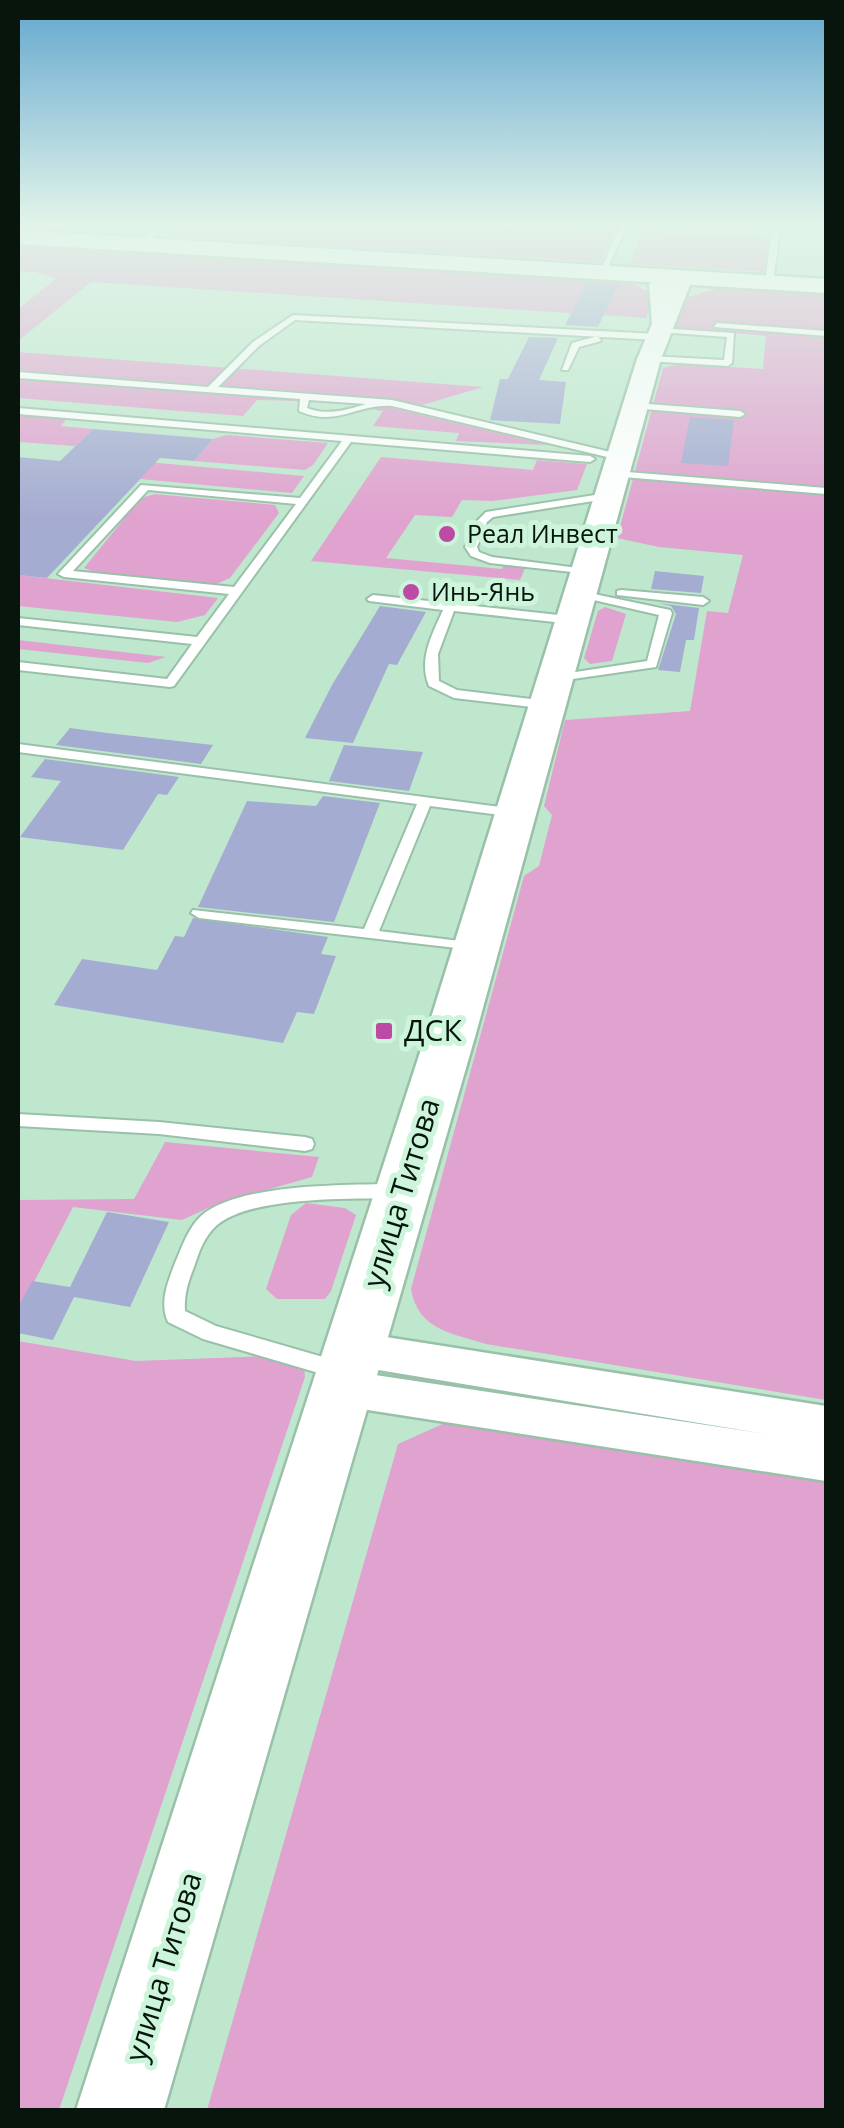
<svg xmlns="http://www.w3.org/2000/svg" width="844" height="2128" font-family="'Open Sans',sans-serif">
  <rect width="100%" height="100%" fill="#bfe7ce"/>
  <path fill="#e0a2cf" d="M187,221H458L614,230L600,262L168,236Z
    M643,232L775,239L770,272L630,264Z
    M18,241L580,275L633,284L649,292L651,302L646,318L91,282L18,341V309L56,279L35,272H18Z
    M726,286L826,291V1400L486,1344C451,1333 418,1330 411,1289L524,876L539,866L552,815L544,806L565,720L690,711L707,611L728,613L743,555L659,547L617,538L663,368L680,364L763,369L766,336L673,328L685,298Z
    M18,352L483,387L422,405L18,370Z
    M18,379L294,399L300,401L257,400L243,416L18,398Z
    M387,407L548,445L456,441L459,433L373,426L383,411L369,409Z
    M18,415L67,418L61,426L93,429L75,446L18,442Z
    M226,435L328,443L313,465L305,470L194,461L213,439Z
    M381,457L533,470L537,460L587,464L577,490L492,501L462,500L452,517L415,515L386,558L502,569L504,564L526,566L520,580L311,561Z
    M125,460L304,476L292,493L140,479L149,469Z
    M155,494L275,505L279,513L230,578L216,584L97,573L84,568L141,498Z
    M18,575L218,598L205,615L177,622L18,606Z
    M605,607L626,614L612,661L590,664L584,658L598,611Z
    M18,640L166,657L148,663L18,649Z
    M165,1142L319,1157L312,1177L217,1204L182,1220L73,1207L18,1313V1200L134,1199Z
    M306,1203L345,1208L356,1215L331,1291L325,1299H277L266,1289L291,1215Z
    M18,1341L136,1361L268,1356L304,1367L305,1377L59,2110H18Z
    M447,1422L826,1482V2110H207L398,1444Z"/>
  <path fill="#a5acd1" d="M587,283L618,285L598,327L565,325Z
    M529,337L558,338L539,380L566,382L560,424L490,420L500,379H508Z
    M690,417L734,420L728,466L681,463Z
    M93,429L213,439L194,461L160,458L47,578L18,575V457L60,461Z
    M655,571L704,576L701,593L651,589Z
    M657,603L699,608L694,640H686L680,672L658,670L676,614L671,606Z
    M380,606L426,612L397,665L389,664L353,743L305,738L332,685Z
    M70,728L107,733L213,745L201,764L56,745Z
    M344,745L423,752L409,791L329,781Z
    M45,759L179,777L167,795L158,794L123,850L20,837L61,781L31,777Z
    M323,796L380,803L334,922L198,907L247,801L316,806Z
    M193,918L328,937L321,954L336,956L314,1014L297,1012L283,1043L54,1005L82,959L157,970L175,936L184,937Z
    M107,1212L169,1222L130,1307L74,1297L53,1340L18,1333V1308L32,1281L70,1287Z"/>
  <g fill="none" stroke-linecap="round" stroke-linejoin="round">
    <defs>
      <path id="service" d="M164,221H172L144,246H138V242Z
        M622,221H629L606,272L599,274Z
        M749,221H761V222L758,224Z
        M776,227L780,229L773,282L769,284L765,282L772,229Z
        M293,315L657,334L661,337L657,340L295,320L259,346L218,387L392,400L623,455L625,457L620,460L392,406C358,403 337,428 299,411L300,399L18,378V372L208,387L253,342ZM309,400L366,404C346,410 327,416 307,408Z
        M717,323L826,331V336L714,327Z
        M656,328L734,333L732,363L728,366L646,361L649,356L724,360L727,337L659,332Z
        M598,336L601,341L579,347L568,370H562L572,343Z
        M635,403L740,411L745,414L740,417L632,408L630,406Z
        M18,408L590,456L595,459L590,462L351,442L174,686L170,687L18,670V662L167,679L192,644L18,625V618L197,637L229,594L64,577L58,574L141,485L300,498L342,441L18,414ZM148,490L296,504L234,587L73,571Z
        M615,471L826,488V494L611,476V472Z
        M608,493L612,494V498L493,517L487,522L477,547L479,552L492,557L586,569L592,572L590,574L490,563L471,556L465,547L477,521L486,512Z
        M621,590L703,597L709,601L703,605L617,595V591Z
        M580,591L670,610L672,613L656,667L552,682V676L556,675L647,661L659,615L576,596L574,594Z
        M373,595L577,617V623L573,624L454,611L438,654L439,681L457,690L548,701L554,705L548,709L454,698L429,686C418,659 432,635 443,610L369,601L367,599Z
        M18,744L516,809L523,813L516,817L430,806L379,931L476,943L482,945L484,948L482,951L199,918L191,913L193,910L364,929L417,804L18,752Z
        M18,1114L159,1122L305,1137L312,1139L314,1144L312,1149L305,1151L159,1134L18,1126Z
        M396,1184L403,1186L406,1191L403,1196L396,1198C352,1199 249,1196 216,1226C204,1237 199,1252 194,1267C188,1282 184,1295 185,1311L216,1326L347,1364L350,1370L347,1376L339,1379L203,1339L168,1322C159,1302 168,1282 175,1263C182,1247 188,1228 201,1216C238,1183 348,1185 396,1184Z"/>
      <path id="minor" d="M354,1332L826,1406V1481L342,1406L327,1401L320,1388L327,1375L342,1370L766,1434L354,1366L339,1361L333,1349L339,1337Z"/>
      <path id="secondary" d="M674,270L682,272L690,285L661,359L475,1037L164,2110H76L425,1037L637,359L652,324L649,284Z"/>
      <path id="primary" d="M18,230L826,279V293L18,244Z"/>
    </defs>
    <use href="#service" stroke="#99c0a8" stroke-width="4"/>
    <use href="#minor" stroke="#99c0a8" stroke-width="5"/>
    <use href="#secondary" stroke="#99c0a8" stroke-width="5"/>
    <use href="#primary" stroke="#99c0a8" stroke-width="5"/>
    <use href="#service" fill="#fff" fill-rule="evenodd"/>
    <use href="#minor" fill="#fff" fill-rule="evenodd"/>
    <use href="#secondary" fill="#fff" fill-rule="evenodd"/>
    <use href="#primary" fill="#fff" fill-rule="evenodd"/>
  </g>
  <linearGradient id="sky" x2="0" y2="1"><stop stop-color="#63a7cf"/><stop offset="0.43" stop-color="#e2f4e9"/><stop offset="1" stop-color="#e2f4e9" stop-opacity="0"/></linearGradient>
  <rect width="844" height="519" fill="url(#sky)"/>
  <g fill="#bd4aa4" stroke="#ccf5db" stroke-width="4">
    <circle cx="447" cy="534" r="10"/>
    <circle cx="411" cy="592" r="10"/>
    <rect x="374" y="1021" width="20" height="20" rx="5"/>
  </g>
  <g text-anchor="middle" stroke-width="10" stroke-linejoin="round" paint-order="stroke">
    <g font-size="25" fill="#07150c" stroke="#ccf5db" text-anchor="start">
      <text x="467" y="543">Реал Инвест</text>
      <text x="431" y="601">Инь-Янь</text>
    </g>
    <g font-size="30" fill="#07150c" stroke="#ccf5db" text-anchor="start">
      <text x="404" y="1041">ДСК</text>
    </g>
    <g font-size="30" fill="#07150c" stroke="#ccf5db">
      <text transform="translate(402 1193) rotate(-73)" y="10">улица Титова</text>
      <text transform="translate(164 1967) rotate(-73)" y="10">улица Титова</text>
    </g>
  </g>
  <rect width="844" height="2128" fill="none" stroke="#07150c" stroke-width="40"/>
</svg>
